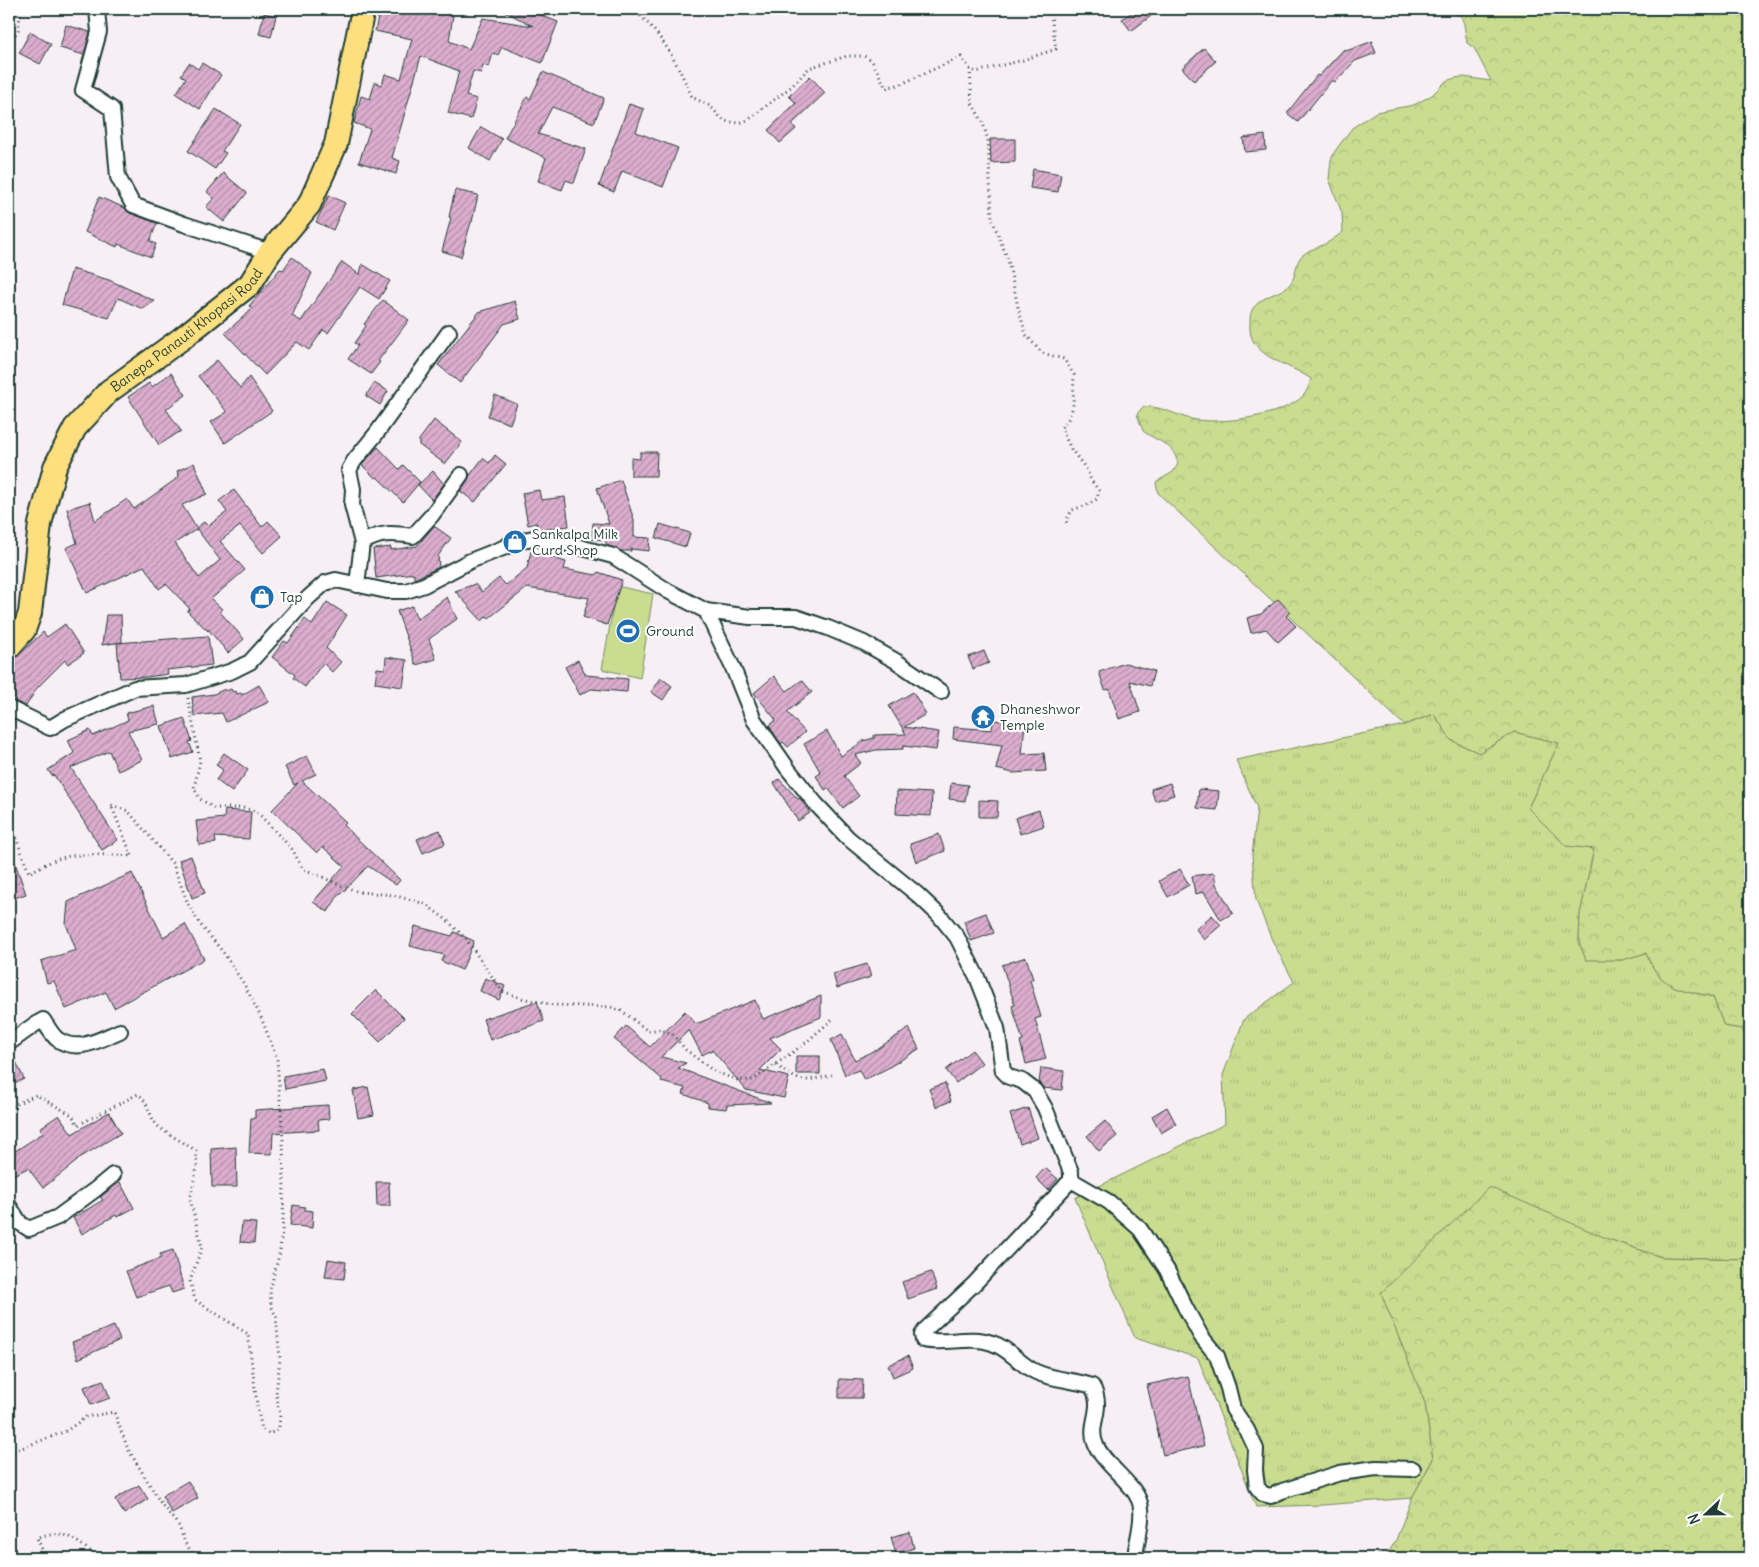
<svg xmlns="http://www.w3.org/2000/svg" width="1759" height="1567" font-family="Delius,sans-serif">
  <defs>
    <pattern id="grass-tufts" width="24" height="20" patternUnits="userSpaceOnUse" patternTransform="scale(1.25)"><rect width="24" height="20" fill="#c9dc90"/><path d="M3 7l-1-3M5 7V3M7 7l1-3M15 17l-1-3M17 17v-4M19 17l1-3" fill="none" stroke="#acbe7d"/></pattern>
    <pattern id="forest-crowns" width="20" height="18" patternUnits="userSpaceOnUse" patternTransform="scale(1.25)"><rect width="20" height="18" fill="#c9dc90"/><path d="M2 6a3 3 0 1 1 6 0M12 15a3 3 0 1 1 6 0" fill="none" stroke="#acbe7d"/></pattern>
    <pattern id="building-hatch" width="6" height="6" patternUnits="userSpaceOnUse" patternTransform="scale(1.25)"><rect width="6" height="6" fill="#dcadcf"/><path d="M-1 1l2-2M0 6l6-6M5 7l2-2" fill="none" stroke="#b28ea9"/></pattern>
  </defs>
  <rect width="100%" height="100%" fill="#f8eff5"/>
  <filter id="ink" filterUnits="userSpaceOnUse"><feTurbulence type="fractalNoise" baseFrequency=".02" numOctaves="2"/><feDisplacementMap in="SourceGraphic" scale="10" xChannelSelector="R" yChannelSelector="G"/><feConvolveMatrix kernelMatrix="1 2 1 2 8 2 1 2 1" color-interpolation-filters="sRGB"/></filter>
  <g filter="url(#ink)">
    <path fill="url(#grass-tufts)" stroke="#748c62" d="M1434,714L1451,740L1479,753L1514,732L1559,743L1528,808L1566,846L1594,849L1580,915L1579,942L1586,959L1622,960L1646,953C1661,990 1678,988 1713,997L1724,1026L1743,1029L1750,1037V1259L1661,1257L1608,1239L1381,1292L1425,1403L1433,1459L1412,1498L1323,1505L1256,1507L1198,1358L1135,1338L1075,1198L1225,1124L1223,1075L1244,1019L1294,982L1272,940L1256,900L1252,856L1257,808L1236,760L1404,725Z"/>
    <path fill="url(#forest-crowns)" stroke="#748c62" d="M1444,9H1750V1037L1742,1029L1724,1026L1713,997C1678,988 1661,990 1646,953L1622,960H1586L1579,942L1580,914L1594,849L1566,846L1528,808L1559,743L1514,732L1479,753L1451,740L1434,714L1404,725L1158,493L1156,482L1173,472L1178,464C1173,442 1159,443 1143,431L1137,414L1143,407C1160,405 1175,415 1191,419C1219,425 1282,417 1303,396C1307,392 1309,385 1311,379C1289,363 1247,357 1250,324C1250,318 1250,311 1255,306C1263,296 1278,294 1288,286C1297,278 1294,267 1300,258C1306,250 1318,248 1327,243C1332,240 1337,236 1343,232L1342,213L1329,179L1331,160L1335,151L1352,128L1376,112L1414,105L1432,95L1446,81L1455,78L1464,77L1491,81L1474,48L1467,43L1464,24L1461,16Z
      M1489,1187L1608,1239L1661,1257L1750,1259V1558H1385L1396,1540L1412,1498L1433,1459L1425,1403L1381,1293Z"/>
    <path fill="#c9dc90" stroke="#748c62" d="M617,586L653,594L640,678L602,669Z"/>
    <path fill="url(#building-hatch)" stroke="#1f3d34" d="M380,9H418L453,15L449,41L469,49L483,18L533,26L500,9H525L558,22L542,63L502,47L498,55L493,53L489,67L483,65L481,73L473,71L466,96L477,99L471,119L448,113L459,71L421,56L392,158L400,161L396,174L359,162L370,129L354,123L361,96L370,99L375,82L382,85L385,74L401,79L412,39L375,31Z
      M1137,9H1146L1151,16L1131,31L1122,19Z
      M264,13L276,16L271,37L259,34Z
      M66,25L90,32L84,55L60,48Z
      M30,32L51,44L40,64L19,53Z
      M1373,41L1372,43L1376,53L1355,61L1335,82L1332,80L1298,122L1287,113L1317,75L1319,76L1344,49L1346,51Z
      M1204,48L1216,61L1194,81L1182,68Z
      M189,63L198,69L202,63L221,75L200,109L176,94L186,78L181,75Z
      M543,72L604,98L594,123L552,107L538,134L586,149L574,183L566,180L562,190L538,181L546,158L505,138L527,97L530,99Z
      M810,76L825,93L792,124L796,129L780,143L768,130L796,103L789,96Z
      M629,104L644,109L636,132L678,148L663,187L622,171L614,192L599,186Z
      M216,109L240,124L222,151L226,153L215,169L188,151Z
      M481,127L502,139L490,161L469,148Z
      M1265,135L1266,150L1245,152L1243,138Z
      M990,139H1015V162L991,163Z
      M1033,169L1061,174L1058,192L1030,188Z
      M223,173L247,193L224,222L206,207L214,198L207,192Z
      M455,190L478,195L472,222H471L461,257L442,251L451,218L449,217Z
      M329,195L345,203L333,230L316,222Z
      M99,197L125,208L130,213L157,223L150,241L156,244L151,257L118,244L117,247L85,232Z
      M292,257L312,273L292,316L301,321L342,262L360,275L362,264L390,281L379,299L360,287L328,333L323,330L309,350L297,342L265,375L225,333L252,309L249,306L280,269L283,270Z
      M72,269L109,280L155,301L143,309L118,298L109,318L62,305Z
      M383,300L409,320L378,361L380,362L371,374L348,359L358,345L354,343L366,326L364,324Z
      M515,301L520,319L504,324L460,383L438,365L479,312Z
      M217,360L240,388L249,377L272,411L225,443L211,422L227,412L198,376Z
      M171,373L186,395L166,409L181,431L159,445L128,397L149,383L152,387Z
      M374,383L388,391L380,405L366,396Z
      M495,395L517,404L510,424L488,416Z
      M434,420L462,442L445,464L419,445V440Z
      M378,447L399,469L403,465L420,482L403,502L377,477L375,478L362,465Z
      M640,452H657L656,476H631V458L640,459Z
      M495,455L506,464L475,502L460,491L468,480L470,475L483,458L489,463Z
      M194,463L207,494L182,505L197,529L175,543L199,578L220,560L196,528L204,522L208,526L227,512L219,501L234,490L262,527L268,521L282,536L263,553L240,526L220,541L245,570L211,599L222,609L220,612L244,639L228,653L208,629V631L187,611L190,609L166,584L159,589L144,566L87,593L66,548L77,543L67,509L90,502L95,521L127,499L134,509L179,477L177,471Z
      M433,471L444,484L432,500L418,485Z
      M621,480L634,520V537L650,538L649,551L631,549V551H621L606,545V540L592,539L593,523L609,524L597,488Z
      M539,490L541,500L565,497L569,526L538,530H536L537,523L528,525L522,493Z
      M660,524L690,533L686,547L656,538Z
      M434,526L451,538L438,556L439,567L414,579V573L376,578L373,549L391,547V550L417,546Z
      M531,551L566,562L564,569L596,575L598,572L622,580L607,625L583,617L589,598L527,588L489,618L487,616L482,621L455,591L475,584L482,592L499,578L506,585L527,568Z
      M447,597L457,619L429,639L436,659L416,665L397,611L412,606L417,619Z
      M1278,599L1290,612L1286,616L1296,626L1278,642L1266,629L1251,633L1247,618L1261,614Z
      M327,602L347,615L326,648L341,662L332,672L323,663L305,687L293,678L295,675L272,657L284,641L288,643L305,619L312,625Z
      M106,615H121L122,642L102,645Z
      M65,624L84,653L68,664L65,660L37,688L26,706L9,699V660L18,656L43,632L47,637Z
      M208,636L212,665L167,670L168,674L147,677L120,678L117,643Z
      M984,651L989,663L973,669L968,657Z
      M386,657L407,660L403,687L375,683L377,668L385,669Z
      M578,660L586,675L628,679L627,692L591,689L580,695L565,667Z
      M1125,663L1154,671L1150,686L1130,681L1140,712L1119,719L1109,689L1105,690L1099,672Z
      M774,676L787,691L802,680L812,692L787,712L805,732L788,747L783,742L781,744L769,726L776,720L754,693Z
      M661,678L672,686L663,700L651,692Z
      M259,685L269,702L226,722L222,713L194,716L192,697L214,694L225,689L226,691L231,689L233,692L236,691L237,694L241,693L242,695Z
      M913,692L926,714L904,727L939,732L936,750L903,746V749L876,750L855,755L861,763L844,776L859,796L843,808L828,788L825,790L816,776L821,773L804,744L827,731L841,756L863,741L874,738V735L906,734L889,706Z
      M154,706L159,724L128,731L142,760L118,771L109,751L71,768L118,840L102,850L54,775L52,776L48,770L74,753L68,740L90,730L93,736L128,720L126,713Z
      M184,718L192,741L189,742L193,752L172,759L161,726Z
      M993,720L1025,723L1022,754L1044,753L1046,771L1013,773L996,769L1002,745L953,739L954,727L992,730Z
      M224,753L248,770L232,792L216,780L223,770L216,765Z
      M307,756L316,774L302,781L346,822L343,825L400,880L396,885L368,866L340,895L339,894L328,912L313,902L344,866L323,847L317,853L272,810L298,783L294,785L285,767Z
      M779,779L798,799L800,798L810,813L798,821L774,783Z
      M951,783L968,785L965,801L949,799Z
      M1170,783L1174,795L1155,801L1151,789Z
      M1199,789L1219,791L1217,810L1197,808Z
      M897,791L932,793L931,816L896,814Z
      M979,800L998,801L997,817H979Z
      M225,810L251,812L249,839L215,837L216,843L199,845L196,821L224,818Z
      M1039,810L1044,826L1020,834L1015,818Z
      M440,830L445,844L423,853L417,839Z
      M939,834L945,851L916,862L910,844Z
      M9,851H11L26,894L9,900Z
      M191,856L205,893L192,898L179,860Z
      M1180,869L1189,885L1168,897L1159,881Z
      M132,873L163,937L185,924L204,959L114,1008L106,992L66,1009L54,981L47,983L41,961L76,950L66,924L68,902Z
      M1214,873L1216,884L1233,913L1221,920L1204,892L1195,894L1192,876Z
      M986,913L994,933L971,941L964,921Z
      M1212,915L1221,925L1204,940L1196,929Z
      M415,926L452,936L454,932L474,941L462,970L441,961L444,955L410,946Z
      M1026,957L1033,979L1030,980L1041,1017L1035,1019L1046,1059L1026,1064L1020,1042L1023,1041L1012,1006L1015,1005L1002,965Z
      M867,964L871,977L837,988L833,974Z
      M485,978L505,986L499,1000L480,991Z
      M376,990L404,1018L380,1042L352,1014Z
      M821,996V1017L770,1038L781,1049L760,1070L789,1077L784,1098L746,1090L712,1050L702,1055L689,1030L661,1057L686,1063L678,1068L771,1103L727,1105L726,1109L708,1107V1103L683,1094L685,1088L661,1082L662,1079L614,1039L626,1026L650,1047L685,1011L696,1024L755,1000L763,1019Z
      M537,1001L544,1021L490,1040L483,1019Z
      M909,1028L919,1049L886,1069L864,1080L859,1070L845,1075L831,1040L842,1034L855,1060L877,1049Z
      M972,1050L982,1063L956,1083L946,1070Z
      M11,1051L24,1079L9,1086V1052Z
      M796,1056H820V1074H796Z
      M1041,1068L1064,1071L1062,1090L1043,1088L1039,1083Z
      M323,1069L326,1081L285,1089L283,1076Z
      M945,1083L951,1101L936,1107L929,1089Z
      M368,1087L374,1115L358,1118L353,1090Z
      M328,1105L329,1119L318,1120L319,1130L273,1133L272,1154L249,1153L251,1118H255V1110Z
      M1167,1107L1176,1124L1161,1133L1152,1116Z
      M1028,1108L1038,1138L1020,1144L1010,1114Z
      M109,1112L121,1133L76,1160L77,1161L43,1188L28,1168L9,1177V1155L43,1133L40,1128L59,1115L72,1134Z
      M1105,1121L1117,1136L1099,1151L1087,1136Z
      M236,1147L237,1187H212L211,1149Z
      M1045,1168L1058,1179L1048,1190L1036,1178Z
      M120,1182L134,1208L117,1217L116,1215L82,1234L73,1218L103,1200L100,1197Z
      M376,1182H389L390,1206H377Z
      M293,1205L305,1207V1210L313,1211L312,1228L290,1225Z
      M242,1222L256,1223L254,1243L240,1242Z
      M173,1250L184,1289L172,1293L169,1286L136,1297L126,1271L161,1258L160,1254Z
      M328,1259L346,1262L344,1279L325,1277Z
      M931,1272L937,1289L908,1299L902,1282Z
      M114,1326L120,1340L78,1359L72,1342Z
      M908,1356L913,1368L893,1377L888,1365Z
      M1188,1376L1204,1446L1163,1455L1147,1385Z
      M839,1379L863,1380L862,1398H839Z
      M103,1380L110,1398L91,1405L84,1387Z
      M188,1481L198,1498L172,1513L162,1496Z
      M139,1485L148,1499L124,1514L115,1499Z
      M910,1532L914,1548L896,1554L891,1537Z"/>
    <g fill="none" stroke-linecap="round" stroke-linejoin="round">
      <defs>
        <path id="street" d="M97,9L99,32L83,90L112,109L118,177L133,205L184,224L270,252
          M362,543L352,505L353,489L349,470L354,461L376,434L449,332
          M357,585L362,543C380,532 392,533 413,536L432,515L461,475
          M706,611L733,668L754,720L788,769L816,804L848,838L918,895L939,915L957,937L977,977L997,1028L1003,1071L1009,1077L1022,1081L1035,1091L1045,1108L1071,1172V1180L975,1283L926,1329L922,1335L923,1340C945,1345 969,1335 992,1343C1009,1348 1020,1365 1036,1372C1054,1380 1074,1380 1092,1386C1105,1409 1088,1422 1095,1443C1104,1467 1139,1485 1141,1508C1143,1525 1136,1542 1135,1558
          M9,708L50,728L65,719L135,688L186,685L232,671L250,662L308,598L325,583L336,580L387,591H406L424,585L470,561L503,548L514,542L533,538L557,541L613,556L668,591L706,611L750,617H796L828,628L864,643L896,661L941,692
          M9,1043L34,1025L43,1020C47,1026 52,1035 57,1039C78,1054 100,1039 120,1031
          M1071,1180L1109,1202L1140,1229L1167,1270L1185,1307L1201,1336L1217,1356L1228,1388L1233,1409L1247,1430L1256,1449L1255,1470L1257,1487L1263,1494L1271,1496L1282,1491L1340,1473L1376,1468L1413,1469
          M9,1206L20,1223L29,1229L58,1217L96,1189L113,1175"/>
        <g id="primary">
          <path id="s1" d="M9,647L24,630L30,613L40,524L55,467L75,428L109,391L181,339L250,284L270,252L309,205L336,144L363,9"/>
        </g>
      </defs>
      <use href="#street" stroke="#1f3d34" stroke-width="18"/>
      <use href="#primary" stroke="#1f3d34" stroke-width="26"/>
      <path stroke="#1f3d34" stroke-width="3" stroke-dasharray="1 4" stroke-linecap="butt" d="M633,9C663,35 676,61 692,97L710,106L724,121L739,123L748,120L792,86L809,68L847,56H864L872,61L886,88L901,84L961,57L970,69L976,72L1023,60L1056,49L1050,9
        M9,42L18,31L21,9
        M970,69L972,103L983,123L988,140L992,219L1008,260L1018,307L1026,335L1042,353L1064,359L1074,375L1073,407L1068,419L1061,428L1071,449L1087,470L1091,480L1099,491L1097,499L1087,505L1072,510L1066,521L1068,526
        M188,698L200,761L194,788L200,799L214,808H243L256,811L293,850L302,868L340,885L359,892L393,895L425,904L447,920L466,939L502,991L521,998L553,1005L611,1007L622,1011L648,1031L661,1029L672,1034L686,1050L712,1070L736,1080H753L803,1045L834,1018
        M9,819L29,873C40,867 52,860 65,857C80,853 115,855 132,856L111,805L128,811L173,864L188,904L199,923L223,952L244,984L261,1017L277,1059L283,1140L284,1182L283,1221L280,1251L270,1290L271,1305L276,1317L280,1359L276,1394L280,1414L279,1428L270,1434L262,1429L258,1412L248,1334L195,1300L190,1281L202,1247L190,1199L197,1167L196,1151C184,1142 170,1136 159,1127C149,1119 150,1103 138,1094L78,1125L72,1115L36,1095L9,1107
        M776,1065C802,1084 801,1082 832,1075
        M9,1453L66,1431L86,1417L114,1412L128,1449L162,1505L179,1526L185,1543L196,1558
        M46,1558L37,1538C62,1527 74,1539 94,1554V1558"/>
      <use href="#street" stroke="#fff" stroke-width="14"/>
      <use href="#primary" stroke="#fddf80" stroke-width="22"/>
    </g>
  </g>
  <defs>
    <symbol id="shop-disc" viewBox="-11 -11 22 22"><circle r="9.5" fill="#1f6fb2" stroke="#fff"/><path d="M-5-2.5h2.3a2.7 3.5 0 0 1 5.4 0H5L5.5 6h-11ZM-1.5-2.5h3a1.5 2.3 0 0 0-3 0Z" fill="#fff"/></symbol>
    <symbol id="stadium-disc" viewBox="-11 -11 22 22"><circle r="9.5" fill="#1f6fb2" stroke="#fff"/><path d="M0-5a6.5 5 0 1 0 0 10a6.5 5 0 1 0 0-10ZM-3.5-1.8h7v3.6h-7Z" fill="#fff"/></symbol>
    <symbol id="temple-disc" viewBox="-11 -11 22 22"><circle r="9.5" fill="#1f6fb2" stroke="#fff"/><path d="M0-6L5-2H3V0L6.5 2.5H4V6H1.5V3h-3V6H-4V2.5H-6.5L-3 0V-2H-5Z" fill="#fff"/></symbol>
  </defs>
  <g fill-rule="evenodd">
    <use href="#shop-disc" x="501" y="528" width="28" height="28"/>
    <use href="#shop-disc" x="248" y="583" width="28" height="28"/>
    <use href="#stadium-disc" x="614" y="617" width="28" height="28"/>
    <use href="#temple-disc" x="969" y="703" width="28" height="28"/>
  </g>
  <g text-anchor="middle" stroke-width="4.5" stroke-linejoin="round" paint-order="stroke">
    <g font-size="14" fill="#1f3d34" stroke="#fff">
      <text dy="5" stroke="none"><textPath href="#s1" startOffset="382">Banepa Panauti Khopasi Road</textPath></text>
    </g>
    <g font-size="14" fill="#1f3d34" stroke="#fff" text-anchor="start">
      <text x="532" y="539">Sankalpa Milk<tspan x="532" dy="16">Curd Shop</tspan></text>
      <text x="280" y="602">Tap</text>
      <text x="646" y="636">Ground</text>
      <text x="1000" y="714">Dhaneshwor<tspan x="1000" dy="16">Temple</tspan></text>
    </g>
  </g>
  <rect width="1759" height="1567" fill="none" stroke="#fff" stroke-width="30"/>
  <rect x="15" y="15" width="1729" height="1537" fill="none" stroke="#1f3d34" stroke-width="2" filter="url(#ink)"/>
  <g transform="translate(1706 1514) rotate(248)" stroke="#ffffff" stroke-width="4" paint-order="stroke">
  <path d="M0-4L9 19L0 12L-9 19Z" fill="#1f3d34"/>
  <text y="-8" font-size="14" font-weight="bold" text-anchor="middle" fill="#1f3d34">N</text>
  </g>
</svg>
